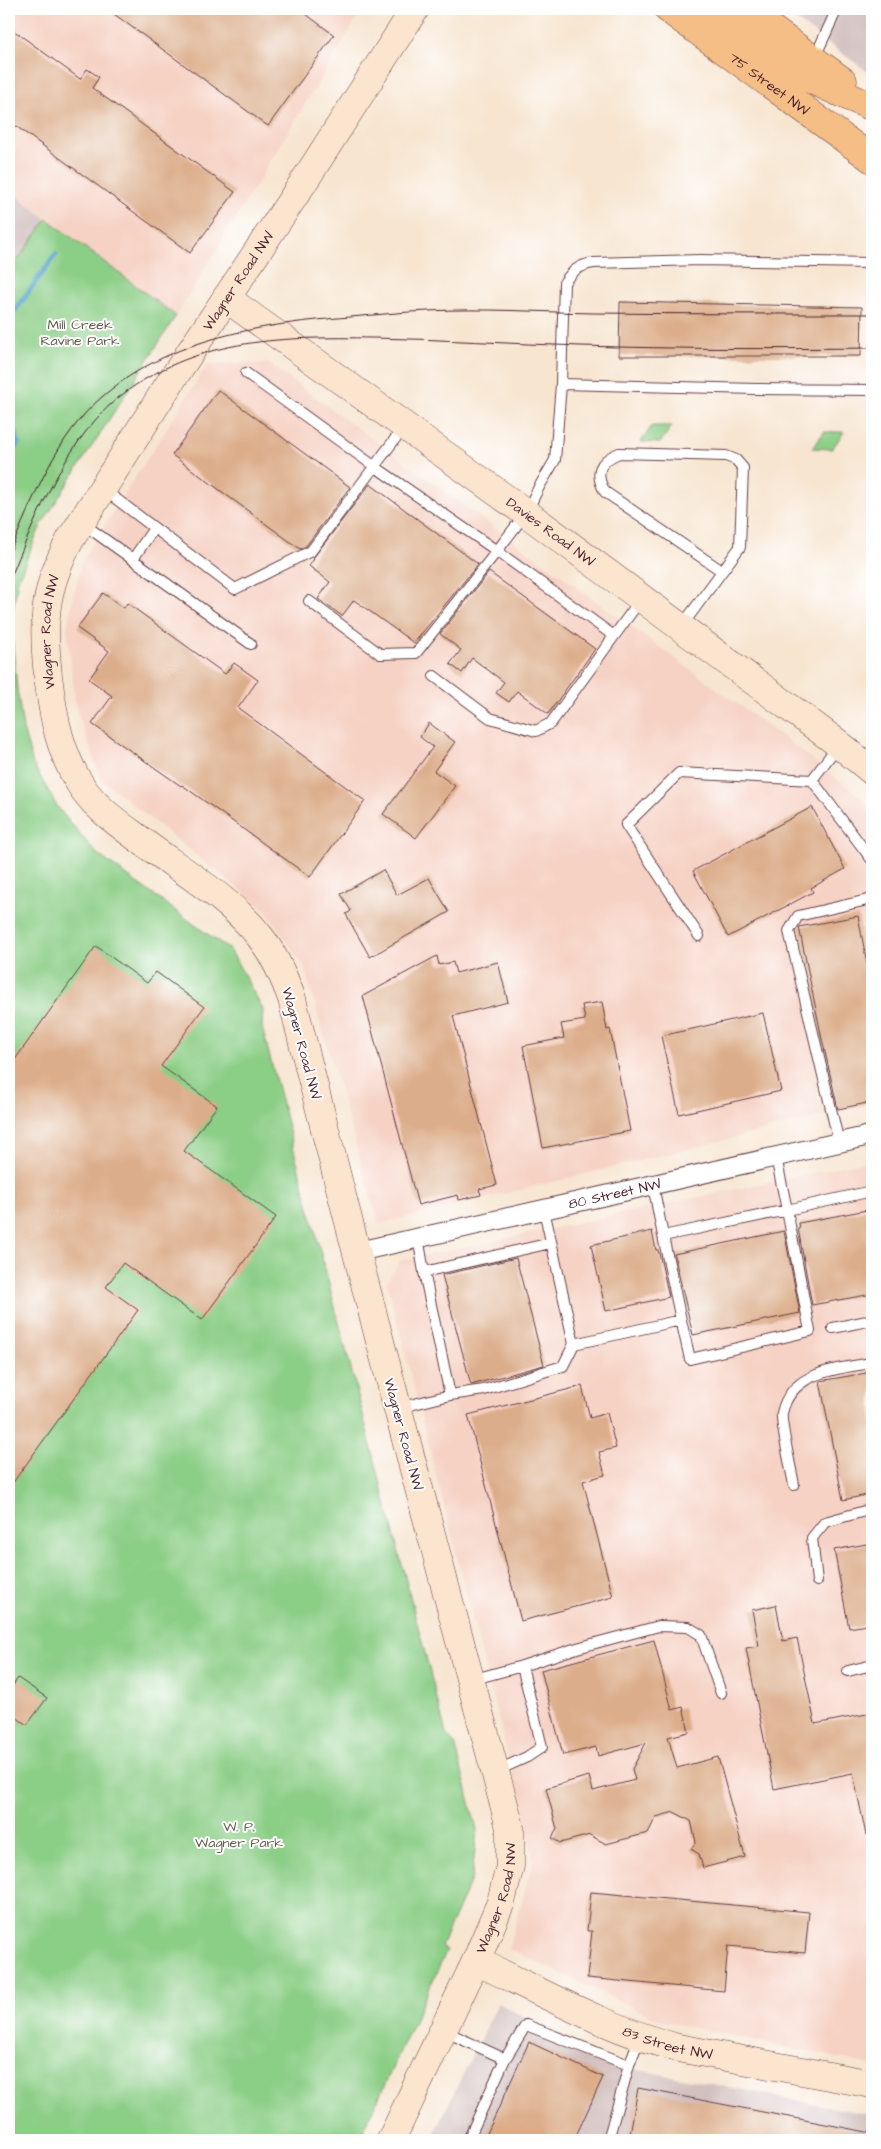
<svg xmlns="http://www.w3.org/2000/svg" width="881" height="2149" font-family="'Architects Daughter',sans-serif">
  <rect width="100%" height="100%" fill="#fff"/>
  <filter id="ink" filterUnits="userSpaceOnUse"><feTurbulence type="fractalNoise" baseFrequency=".02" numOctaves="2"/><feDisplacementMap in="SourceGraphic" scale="10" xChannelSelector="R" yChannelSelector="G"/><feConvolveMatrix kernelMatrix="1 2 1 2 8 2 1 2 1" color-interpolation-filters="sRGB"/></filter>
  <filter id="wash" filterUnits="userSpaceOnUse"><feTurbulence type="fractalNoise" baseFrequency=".0096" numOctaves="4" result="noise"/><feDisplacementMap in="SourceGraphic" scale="20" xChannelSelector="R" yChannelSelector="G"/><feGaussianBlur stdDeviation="1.12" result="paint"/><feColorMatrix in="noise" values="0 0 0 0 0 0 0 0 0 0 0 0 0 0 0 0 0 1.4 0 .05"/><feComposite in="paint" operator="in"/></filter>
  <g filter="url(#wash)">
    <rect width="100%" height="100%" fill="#f7e5d0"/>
    <path fill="#f6d2c4" d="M9,9H363L176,316L9,190Z
      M268,363L783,737L863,799L872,816V1104L379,1224L304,967L265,910L101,779L76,708L67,627L82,561L208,364Z
      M872,1160V2065L662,2021L508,1949L534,1859L387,1282L400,1261Z"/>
    <path fill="#d1bfbe" d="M781,9H872V75Z
      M9,190L47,219L9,272Z
      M498,2003L618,2066L872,2115V2140H431Z"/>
    <path fill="#8bce86" stroke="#6a7658" d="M47,219L176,316L41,525L18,580L11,623L17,689L23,729L33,764L58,808L97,854L231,951L263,1010L262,1027L446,1734L455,1744L477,1830L472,1878L441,1946L447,1950L359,2140H9V272Z
      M652,426H672L660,443L641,442Z
      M824,432H844L832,449L812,448Z"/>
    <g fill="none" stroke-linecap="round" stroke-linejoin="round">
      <path stroke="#52a2cc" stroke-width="5" d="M9,319L56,254
        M9,423L16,432L18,443L9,458"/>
    </g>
    <g id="blocks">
      <path fill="#dcad8a" d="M107,9H299L334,35L268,126Z
        M9,27L80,79L87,69L99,77L92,88L235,192L190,253L9,121Z
        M620,302L862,307L861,356H619Z
        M218,390L350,487L306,546L300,549L172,455Z
        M370,484L478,564L414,643L354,600L342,616L318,599L330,582L309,566L314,559L313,558Z
        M489,572L595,649L548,714L517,691L509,702L496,693L504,682L472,658L462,673L450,664L461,650L440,634Z
        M103,593L124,608L127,603L225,674L234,663L258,680L238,708L365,801L310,877L182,785L181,786L92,724L112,696L89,679L109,651L77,628Z
        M429,723L455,742L434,771L455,786L416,838L383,814L433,747L420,737Z
        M812,807L845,869L811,888L813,892L728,937L693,871Z
        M383,870L397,895L429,878L449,912L370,957L350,922L346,914L351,911L341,894Z
        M858,916L872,990V1102L838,1109L822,1039L799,927Z
        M96,946L147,983L156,972L204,1007L161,1066L217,1106L184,1151L276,1217L202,1320L123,1263L106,1287L138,1310L9,1488V1068Z
        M437,956L439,965L453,962L456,973L498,962L508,1002L453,1016L497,1185L479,1189L481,1195L459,1200L458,1195L418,1205L363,996Z
        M602,1002L607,1030L610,1029L630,1131L543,1148L523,1046L564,1038L561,1024L585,1020L582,1005Z
        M763,1013L781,1091L679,1114L661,1036Z
        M872,1209V1294L812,1305L798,1228H800L799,1223Z
        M652,1231L656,1250H658L660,1257L669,1297L606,1311L591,1245Z
        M784,1231L800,1313L693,1335L674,1254Z
        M516,1258L544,1365L471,1385L442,1275Z
        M872,1372V1494L843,1500L820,1381Z
        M582,1386L590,1418L607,1413L616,1448L599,1452L605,1475L583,1481L613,1597L521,1621L468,1415Z
        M872,1543V1624L849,1628L834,1550Z
        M776,1605L783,1641L797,1638L815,1724L872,1713V1835H866L853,1773L774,1789L746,1648L759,1646L752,1610Z
        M654,1640L672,1710L683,1707L689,1732L668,1737L677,1768L718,1757L745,1857L703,1868L699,1854L691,1849L696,1842L691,1821L674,1812L656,1817L648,1833L606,1844L590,1835L560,1843L552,1838L557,1829L546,1788L589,1776L593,1791L635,1780L632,1769L646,1743L598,1756L596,1747L563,1755L541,1670Z
        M18,1678L47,1698L27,1725L9,1712V1691Z
        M591,1892L809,1912L805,1953L728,1946L724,1991L587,1978L592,1931H587Z
        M529,2042L603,2077L574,2140H484Z
        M638,2088L872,2133V2140H629Z"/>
    </g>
  </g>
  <g filter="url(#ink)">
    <use href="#blocks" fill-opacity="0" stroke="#643d44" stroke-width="1"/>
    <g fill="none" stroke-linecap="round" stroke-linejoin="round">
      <defs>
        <path id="lane" d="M814,59L837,9
          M246,373L374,466L497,551L416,653L380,654L309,601
          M561,384L756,389L872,390
          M103,489L235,589L311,551L404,427
          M82,523L251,644
          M133,559L154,528
          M681,627L740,547L743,468L736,460L726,456L619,453C599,461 594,473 605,492L722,571
          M614,636L497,551L526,513L539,487L555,460L561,384L564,283C572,271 578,266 593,263L700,260L872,263
          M434,676L490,718L536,731L551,723L641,599
          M839,744L812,780L872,860
          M699,936L626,825L679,773L812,780
          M839,1143L789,931L798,916L872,899
          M653,1185L663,1236L787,1210L776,1157
          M544,1210L574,1344L681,1320L663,1236
          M418,1237L424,1272L551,1243
          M681,1320L690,1359L810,1331L787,1210L872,1191
          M833,1328L872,1320
          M450,1395L484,1390L563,1366L574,1344
          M398,1408L450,1395L424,1272
          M794,1485C792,1472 780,1423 782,1413C791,1371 837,1369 872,1363
          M817,1581L812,1538L825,1522L872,1509
          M522,1666L577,1648L659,1626L688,1627L701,1635L721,1693
          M848,1671L872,1665
          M471,1680L522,1666L542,1747L527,1757L496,1771
          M444,2031L505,2059L468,2140
          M505,2059L526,2025L629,2065
          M608,2140L629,2065L640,2037"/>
        <g id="street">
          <path id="s1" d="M356,1252L872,1135"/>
        </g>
        <g id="secondary">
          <path id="s2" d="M226,298L526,513L839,744L872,771"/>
          <path id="s3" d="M476,1961C542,1992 607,2029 678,2048L872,2084"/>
          <path id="s4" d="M391,2140L476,1961L501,1902L510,1866V1828L506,1812C433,1542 360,1271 292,999C284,977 275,956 261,938C233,901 184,872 147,845C125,828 101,813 84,790C60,756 53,716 48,676C42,621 44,589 70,540L171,381L303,183L415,9"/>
        </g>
        <g id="primary">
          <path id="s5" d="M668,9L872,159"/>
          <path d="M709,9L798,74L872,107"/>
          <path d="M744,9L843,81"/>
        </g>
      </defs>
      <use href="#lane" stroke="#643d44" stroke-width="12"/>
      <use href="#street" stroke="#643d44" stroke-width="21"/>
      <use href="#secondary" stroke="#643d44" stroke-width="29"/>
      <use href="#primary" stroke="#643d44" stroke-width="29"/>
      <use href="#lane" stroke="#fff" stroke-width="10"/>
      <use href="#street" stroke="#fff" stroke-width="19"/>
      <use href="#secondary" stroke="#fbe5cf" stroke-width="28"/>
      <use href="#primary" stroke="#f6be87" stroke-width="28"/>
      <path stroke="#4a1f2b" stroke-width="1" d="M9,554C33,498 56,436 103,396C172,337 263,324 350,317C376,315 402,312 428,311C483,308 539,312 594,313C687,314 779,314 872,314
        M9,582C35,518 69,432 127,391C202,337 285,337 373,338C442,339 511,344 581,346C678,349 775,349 872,348"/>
    </g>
  </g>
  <g text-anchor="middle" stroke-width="4" stroke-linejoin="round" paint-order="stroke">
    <g font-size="14" fill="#4a1f2b" stroke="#fff">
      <text dy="5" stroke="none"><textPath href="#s5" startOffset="126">75 Street NW</textPath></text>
      <text dy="5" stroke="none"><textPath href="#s4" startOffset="2065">Wagner Road NW</textPath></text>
      <text dy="5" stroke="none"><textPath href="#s2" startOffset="400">Davies Road NW</textPath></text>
      <text dy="5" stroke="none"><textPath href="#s4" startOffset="1660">Wagner Road NW</textPath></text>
      <text transform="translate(302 1043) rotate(75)" y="5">Wagner Road NW</text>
      <text dy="5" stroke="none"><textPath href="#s1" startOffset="265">80 Street NW</textPath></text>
      <text transform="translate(404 1434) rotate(75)" y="5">Wagner Road NW</text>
      <text dy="5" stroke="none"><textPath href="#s4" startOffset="265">Wagner Road NW</textPath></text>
      <text dy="5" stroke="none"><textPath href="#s3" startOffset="209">83 Street NW</textPath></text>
    </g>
    <g font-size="14" fill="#615c4b" stroke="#fff">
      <text x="80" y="329">Mill Creek<tspan x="80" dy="16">Ravine Park</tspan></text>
      <text x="239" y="1831">W. P.<tspan x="239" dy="16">Wagner Park</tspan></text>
    </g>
  </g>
  <rect width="881" height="2149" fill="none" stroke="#fff" stroke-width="30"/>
</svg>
